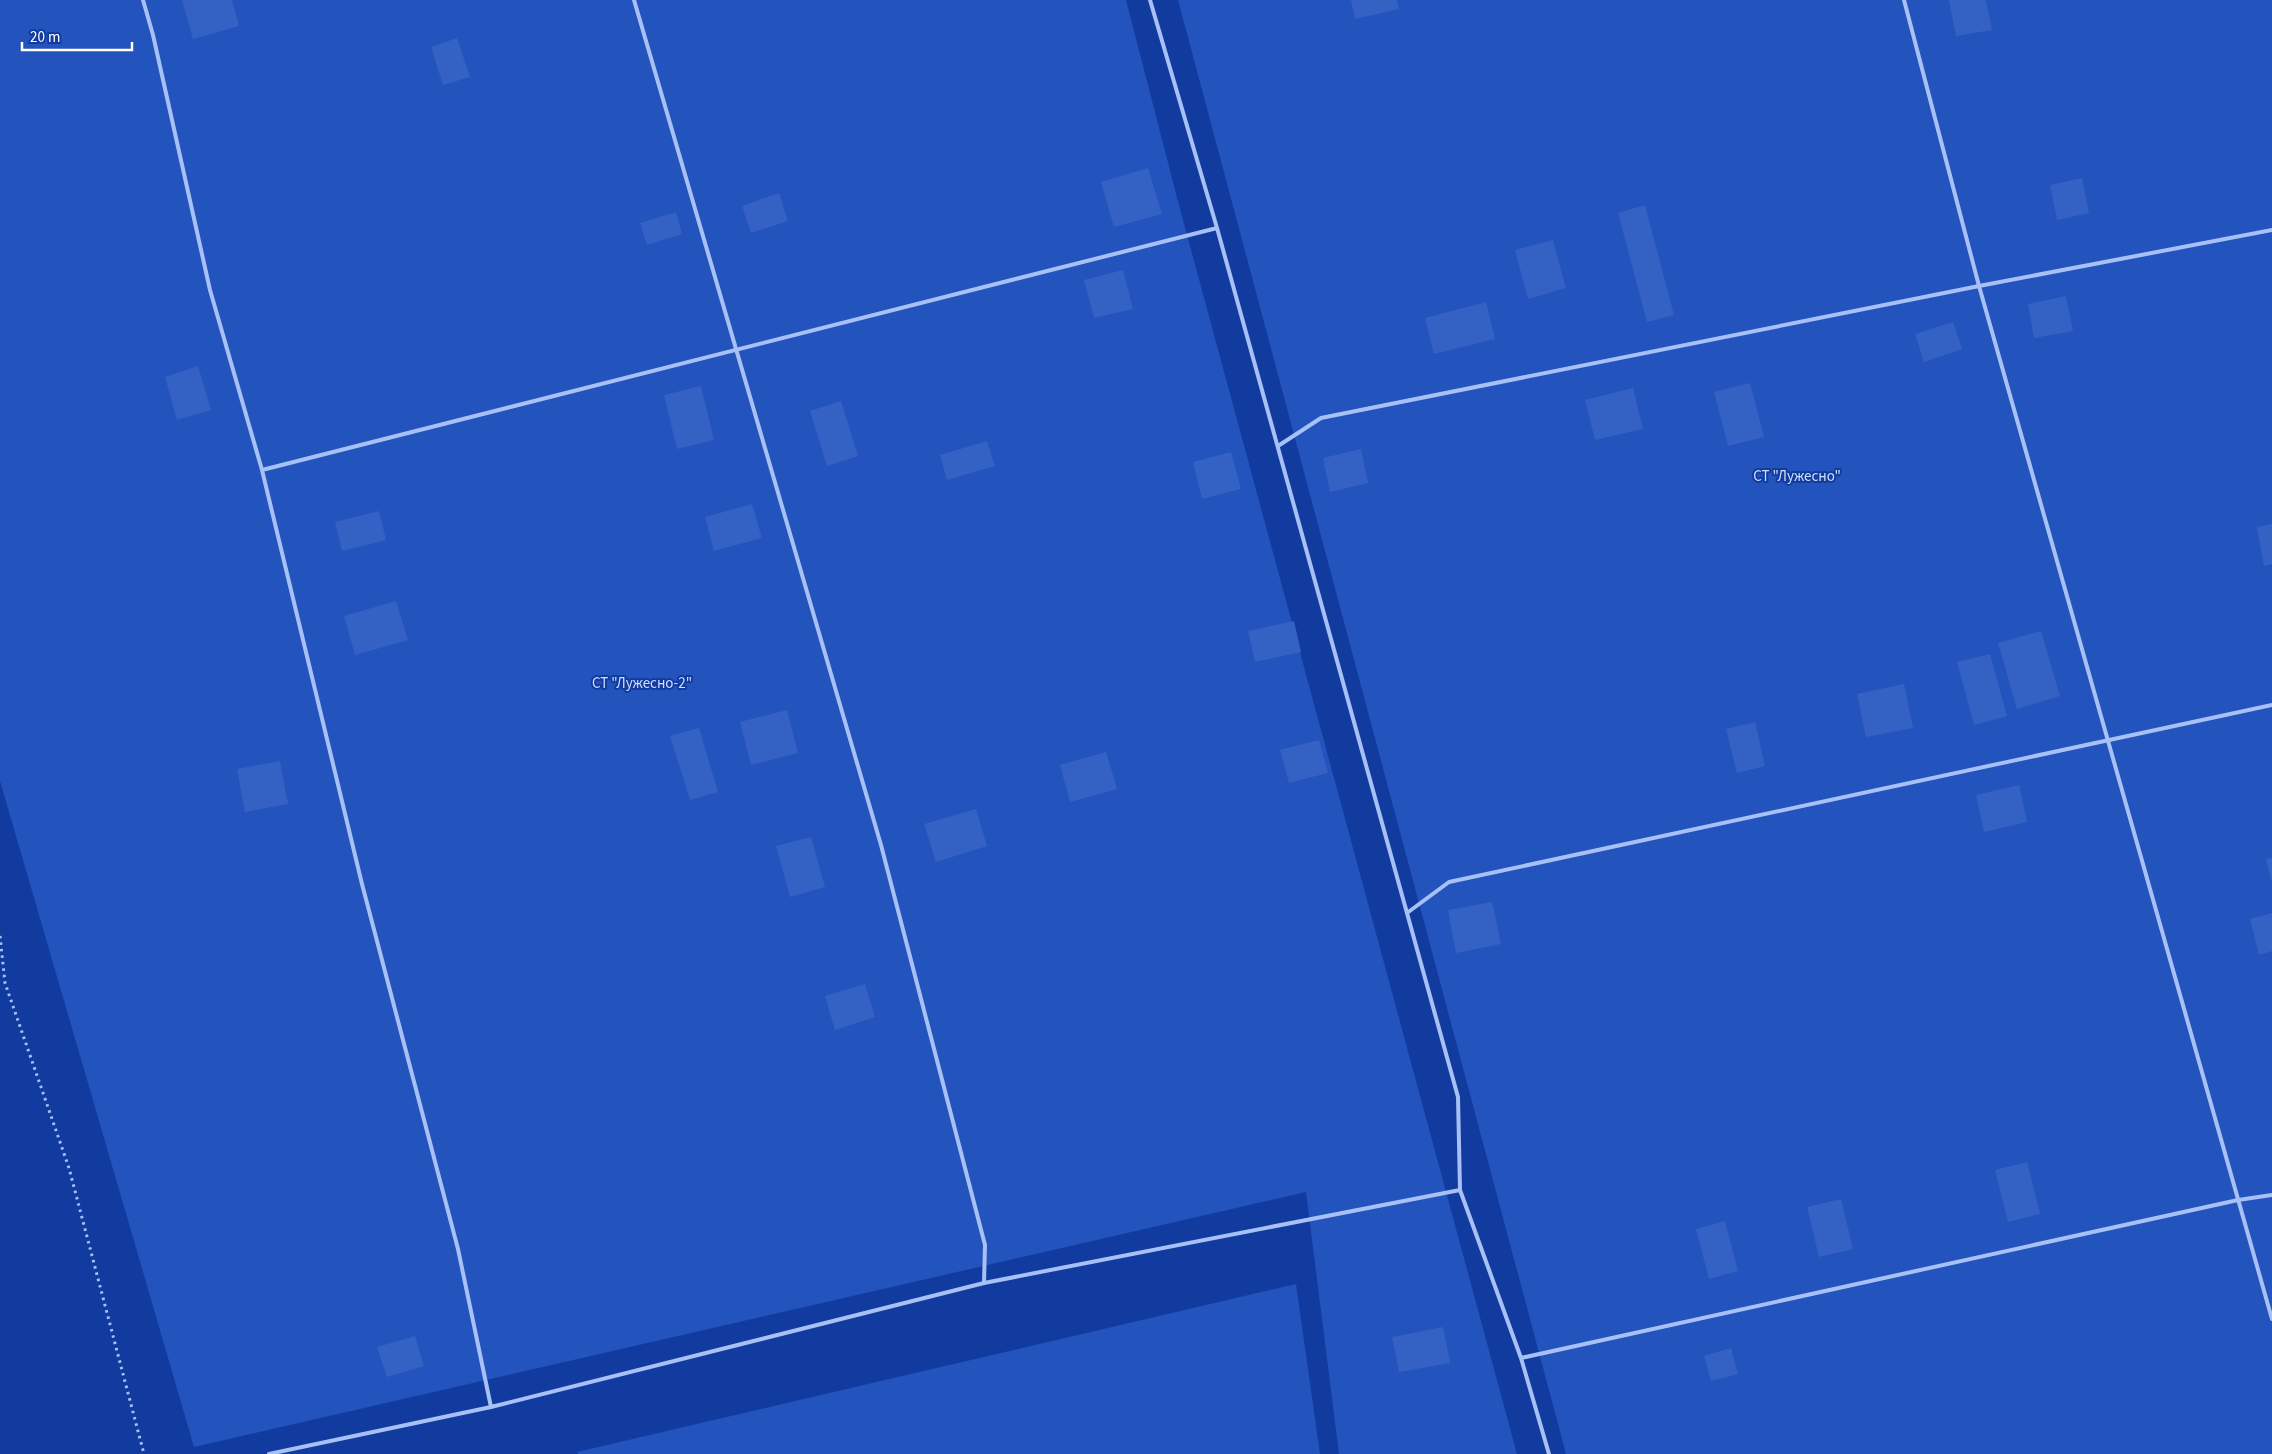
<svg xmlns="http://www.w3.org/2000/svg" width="2272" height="1454" font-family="'Source Sans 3',sans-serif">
  <rect width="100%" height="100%" fill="#113b9f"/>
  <path fill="#2353bd" d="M0,0H1126L1180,209L1517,1454H1339L1306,1192L194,1447L0,781Z
    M1178,0H2272V1454H1566Z
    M1296,1284L1320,1454H578L577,1452Z"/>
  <path fill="#3462c4" d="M182,0H232L239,26L193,39Z
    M1351,0H1397L1399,9L1355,19Z
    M1949,0H1986L1992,30L1956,36Z
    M457,38L470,77L443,85L431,47Z
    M1148,168L1162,214L1114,227L1101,182Z
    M2082,178L2089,213L2057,220L2050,185Z
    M779,193L788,221L751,233L742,206Z
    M1645,205L1674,315L1647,322L1618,213Z
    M676,212L682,234L647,245L640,223Z
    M1553,240L1566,288L1528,299L1515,250Z
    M1123,270L1133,309L1094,318L1084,280Z
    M2066,296L2073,331L2034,338L2028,304Z
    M1486,302L1495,339L1434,354L1425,318Z
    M1953,322L1962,349L1924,362L1915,334Z
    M198,366L211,410L177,420L165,377Z
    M1750,383L1764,437L1728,446L1714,392Z
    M701,386L714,440L677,449L664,395Z
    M1633,388L1643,429L1595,440L1585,400Z
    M841,401L858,456L827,466L810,411Z
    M987,441L995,466L947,480L940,455Z
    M1361,449L1368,483L1330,492L1323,458Z
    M1231,452L1241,489L1202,499L1193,462Z
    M752,504L762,538L714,551L705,517Z
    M379,511L386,540L342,551L335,522Z
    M2272,524V564L2264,566L2257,527Z
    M396,601L408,640L355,655L344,616Z
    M1294,621L1301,652L1255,662L1248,631Z
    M2041,631L2060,696L2017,709L1998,643Z
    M1990,654L2007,716L1974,725L1957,662Z
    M1904,684L1913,728L1866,737L1857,694Z
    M787,710L798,753L751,765L740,722Z
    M1755,722L1765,766L1737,773L1726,729Z
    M699,728L718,792L690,800L670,736Z
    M1319,740L1328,773L1289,783L1280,750Z
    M1106,752L1117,789L1070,802L1060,765Z
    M280,761L288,804L245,812L237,769Z
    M2019,785L2027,822L1984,832L1976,795Z
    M976,809L987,846L936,862L924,824Z
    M811,837L825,887L790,897L776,846Z
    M2272,858V880H2271L2266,859Z
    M1492,902L1501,944L1456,953L1448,910Z
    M2272,913V951L2259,955L2250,919Z
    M865,984L875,1017L835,1030L825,996Z
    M2027,1162L2040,1214L2008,1222L1995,1170Z
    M1841,1199L1853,1249L1819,1257L1807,1207Z
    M1725,1221L1738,1271L1709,1279L1696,1229Z
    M1443,1327L1450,1363L1399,1372L1392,1337Z
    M415,1336L424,1366L387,1377L377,1347Z
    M1731,1348L1738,1374L1711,1381L1704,1356Z"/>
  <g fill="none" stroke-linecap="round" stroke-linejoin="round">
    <path stroke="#a7c0f5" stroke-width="3" stroke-dasharray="2.5 4" stroke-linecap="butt" d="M0,936L5,983L69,1168L144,1454"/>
    <path stroke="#a7c0f5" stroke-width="4" d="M143,0L153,35L210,290L262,470L362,884L458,1249L491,1407
      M634,0L881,845L985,1245L984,1283
      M1150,0L1217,228L1458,1097L1460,1190L1521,1358L1549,1454
      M1904,0L1979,286L2272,1319
      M1278,446L1321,418L1979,286L2272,230
      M262,470L1217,228
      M1407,913L1449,882L2272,705
      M1521,1358L2238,1200L2272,1195
      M269,1454L491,1407L984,1283L1460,1190"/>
  </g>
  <g text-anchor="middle" stroke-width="4" stroke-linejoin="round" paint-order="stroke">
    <g font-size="15" fill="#d0dffe" stroke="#113b9f">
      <text x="1797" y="481">СТ "Лужесно"</text>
      <text x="642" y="688">СТ "Лужесно-2"</text>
    </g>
  </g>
  <path d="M22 42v8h110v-8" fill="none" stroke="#ffffff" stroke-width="2.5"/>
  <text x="30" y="42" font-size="15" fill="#ffffff" stroke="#113b9f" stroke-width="4" paint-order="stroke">20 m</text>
</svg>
